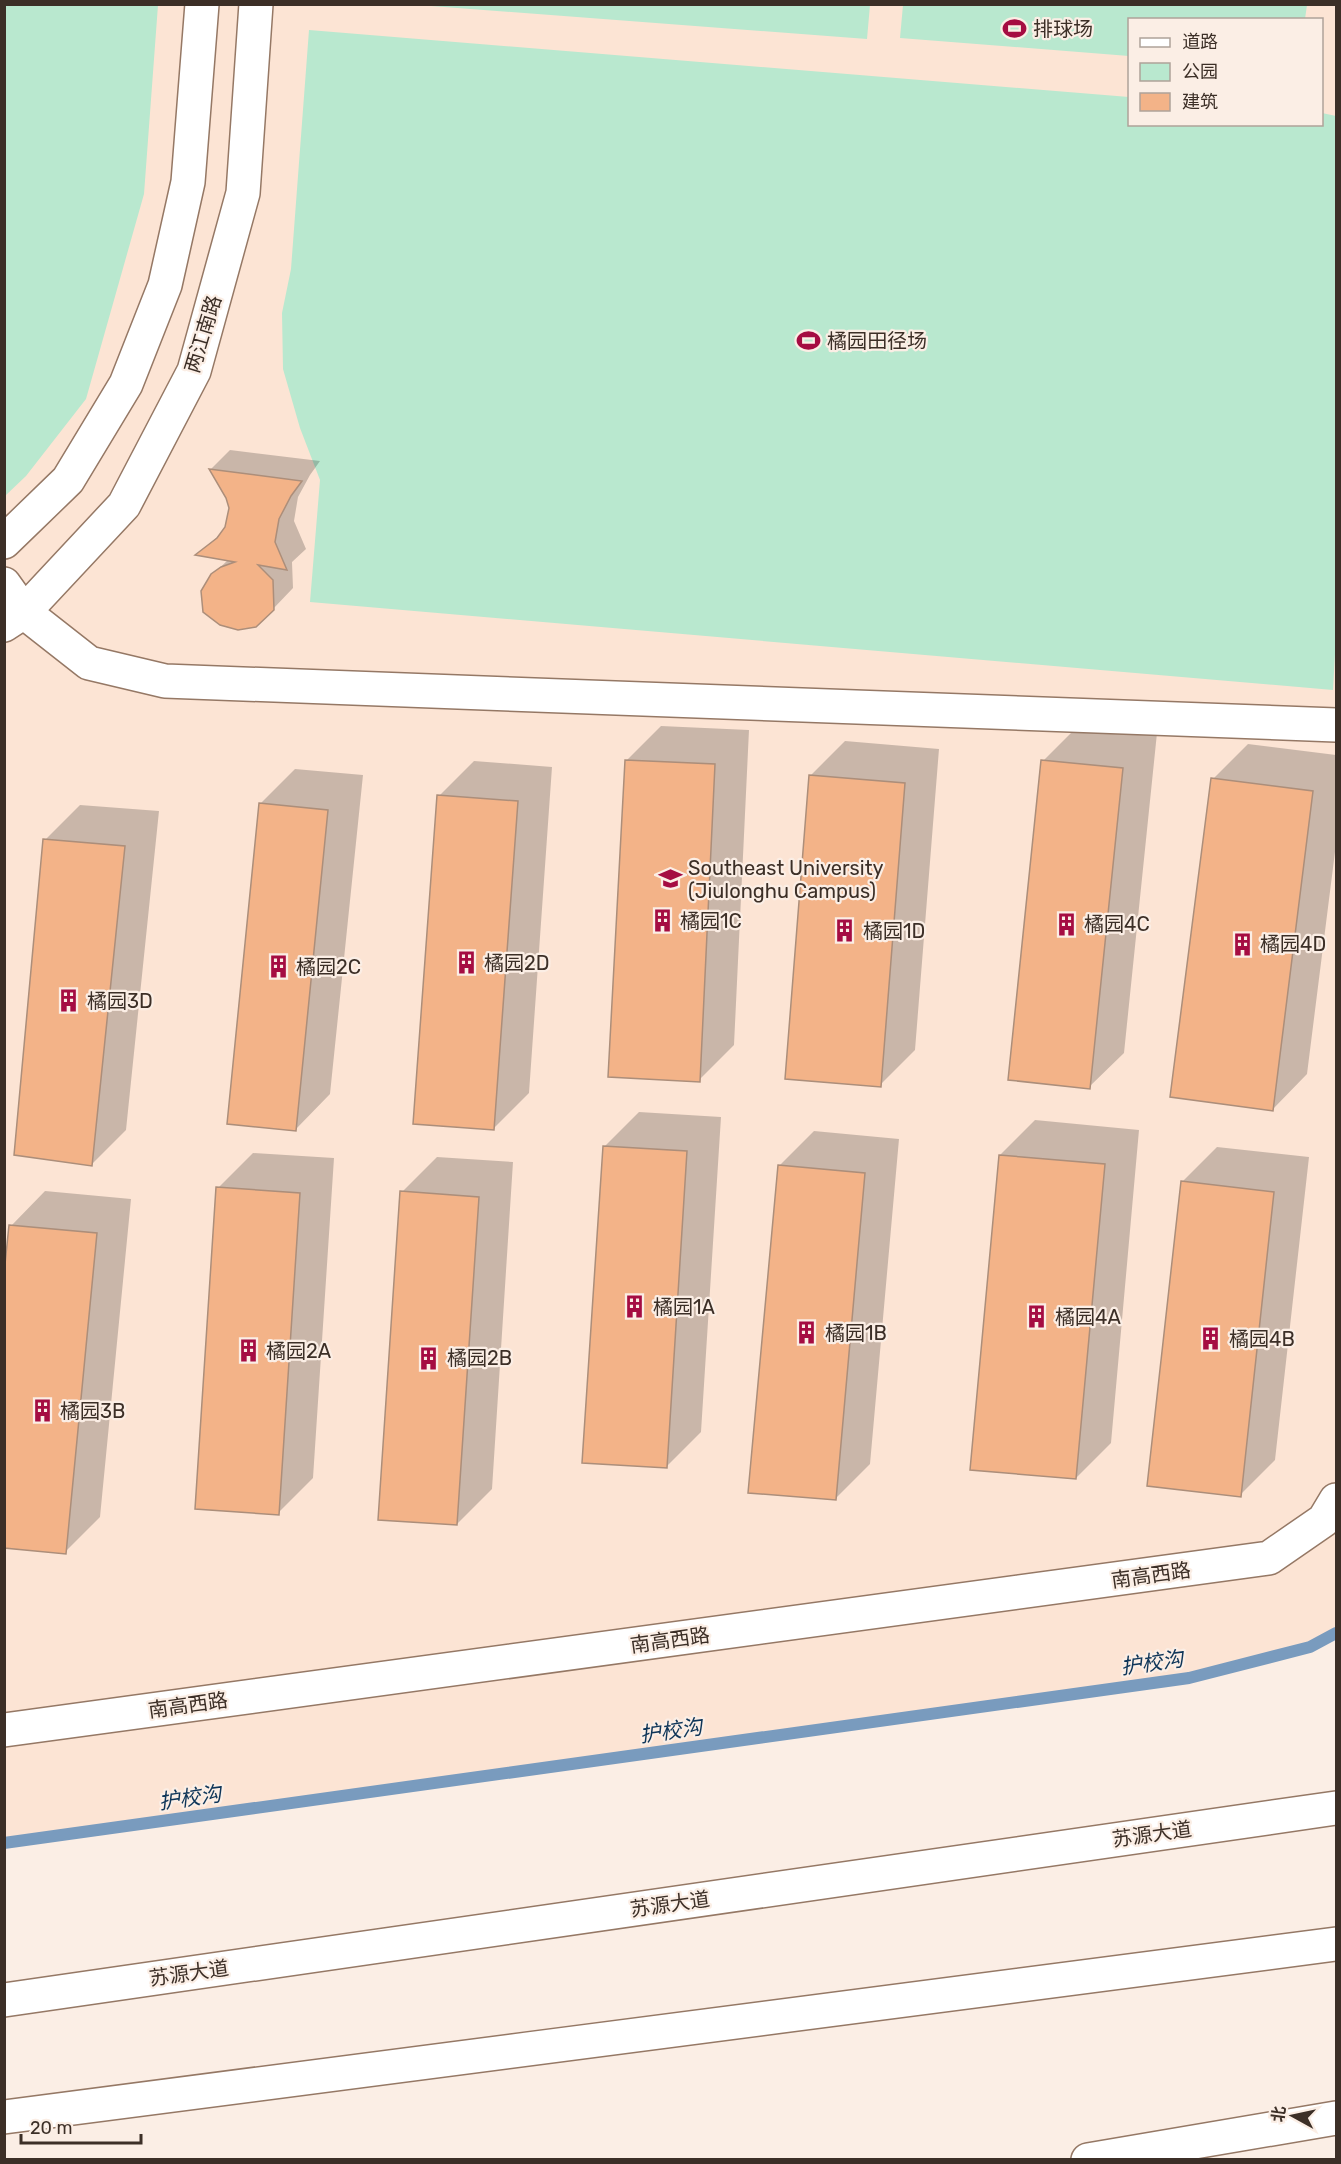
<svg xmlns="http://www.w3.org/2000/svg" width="1341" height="2164" font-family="Rubik,'Noto Sans SC',sans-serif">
  <rect width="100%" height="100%" fill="#fbeee5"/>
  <path fill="#fce4d4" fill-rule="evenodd" d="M4,5H1336V1633L1310,1647L1189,1678L5,1843ZM1130,20H1322V124H1130Z"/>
  <path fill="#b9e8cf" d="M5,4L158,5L144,194L86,399L26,476L5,496Z
    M418,5L869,4L870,5L867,39Z
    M903,5V4L1307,5L1305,19L1130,20L1129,56L900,38Z
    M309,30L1129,97L1130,124H1322V113L1336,116V637L1333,690L310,602L320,480L300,428L283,369L282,313L291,269Z"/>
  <path fill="#0003" d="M230,450L320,461L310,475L298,497L294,521L306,549L292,562L293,588L273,609L212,575L228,560L198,554L226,529L231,508L227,498L210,470Z
    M661,726L749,730L734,1045L699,1080L626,761Z
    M1078,726L1157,733L1124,1053L1089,1087L1043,761Z
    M845,741L939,749L915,1050L880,1085L810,776Z
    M1248,744L1336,755V844L1307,1074L1273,1109L1213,779Z
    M474,761L552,767L529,1093L494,1128L439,796Z
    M295,769L363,775L330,1094L296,1129L260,804Z
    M80,805L159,811L126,1130L91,1165L45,840Z
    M639,1112L721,1117L701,1432L666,1467L604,1147Z
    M1035,1120L1139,1130L1111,1443L1076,1478L1000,1155Z
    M814,1131L899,1139L870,1464L835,1499L779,1166Z
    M1217,1147L1309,1157L1275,1460L1240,1495L1182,1182Z
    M253,1153L334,1158L313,1478L278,1513L218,1188Z
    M437,1157L513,1162L492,1489L457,1524L402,1192Z
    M45,1191L131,1199L100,1517L65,1552L11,1226Z"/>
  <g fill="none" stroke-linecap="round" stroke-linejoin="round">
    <path stroke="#799bbe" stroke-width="12" d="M4,1843L1189,1678L1310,1647L1336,1633"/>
  </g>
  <path fill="#f3b388" stroke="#ac8e7a" stroke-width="1.5" d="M209,469L302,481L291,496L279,519L275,542L287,570L258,565L273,580L274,610L256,627L238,630L220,625L203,612L201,591L211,574L221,567L235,562L195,555L217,538L225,527L229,508L226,498Z
    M625,760L715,764L700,1082L608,1077Z
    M1041,760L1123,768L1090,1089L1008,1080Z
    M809,775L905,783L881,1087L785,1079Z
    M1211,778L1313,791L1273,1111L1170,1097Z
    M437,795L518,801L494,1130L413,1124Z
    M259,803L328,810L296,1131L227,1124Z
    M43,839L125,846L92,1166L14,1155Z
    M603,1146L687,1151L667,1468L582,1463Z
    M999,1155L1105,1164L1076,1479L970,1470Z
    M778,1165L865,1173L836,1500L748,1493Z
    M1181,1181L1274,1192L1241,1497L1147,1486Z
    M216,1187L300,1193L279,1515L195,1509Z
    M400,1191L479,1197L457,1525L378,1520Z
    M9,1225L97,1233L66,1554L4,1548V1274Z"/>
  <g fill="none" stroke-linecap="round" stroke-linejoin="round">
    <defs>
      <path id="minor" d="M4,542L68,480L126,384L165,285L188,182L202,4
        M4,584L24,612L89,663L165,681L1336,725
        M4,625L24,612L124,505L194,371L243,193L256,4
        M4,1730L1269,1558L1324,1520L1336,1500
        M1088,2160L1336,2118"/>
      <path id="major" d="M4,2000L1336,1808
        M4,2117L1336,1944"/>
    </defs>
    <use href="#minor" stroke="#957865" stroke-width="36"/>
    <use href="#major" stroke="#957865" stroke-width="36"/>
    <use href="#minor" stroke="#fff" stroke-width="33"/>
    <use href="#major" stroke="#fff" stroke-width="33"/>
  </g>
  <defs>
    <symbol id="stadium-bare" viewBox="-9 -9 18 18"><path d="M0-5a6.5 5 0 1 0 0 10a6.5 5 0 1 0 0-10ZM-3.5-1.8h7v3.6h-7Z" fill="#a50c42" stroke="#fbeee5" stroke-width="2.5" paint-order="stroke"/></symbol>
    <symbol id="university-bare" viewBox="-9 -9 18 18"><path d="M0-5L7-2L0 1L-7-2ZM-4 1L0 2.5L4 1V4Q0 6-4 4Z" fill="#a50c42" stroke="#fbeee5" stroke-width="2.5" paint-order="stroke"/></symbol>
    <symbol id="building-bare" viewBox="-9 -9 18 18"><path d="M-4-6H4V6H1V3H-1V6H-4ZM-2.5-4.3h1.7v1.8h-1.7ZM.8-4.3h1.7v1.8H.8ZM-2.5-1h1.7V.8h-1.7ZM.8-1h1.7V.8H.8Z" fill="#a50c42" stroke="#fbeee5" stroke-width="2.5" paint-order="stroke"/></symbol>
  </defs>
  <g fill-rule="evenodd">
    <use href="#stadium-bare" x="998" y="12" width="33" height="33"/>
    <use href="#stadium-bare" x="792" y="324" width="33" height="33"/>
    <use href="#university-bare" x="654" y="862" width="33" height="33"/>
    <use href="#building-bare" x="646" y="904" width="33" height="33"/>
    <use href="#building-bare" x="1050" y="908" width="33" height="33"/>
    <use href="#building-bare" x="828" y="914" width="33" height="33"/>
    <use href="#building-bare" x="1226" y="928" width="33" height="33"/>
    <use href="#building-bare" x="450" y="946" width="33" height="33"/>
    <use href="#building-bare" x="262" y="950" width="33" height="33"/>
    <use href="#building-bare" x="52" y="984" width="33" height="33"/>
    <use href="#building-bare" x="618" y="1290" width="33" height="33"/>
    <use href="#building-bare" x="1020" y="1300" width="33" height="33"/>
    <use href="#building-bare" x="790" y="1316" width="33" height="33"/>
    <use href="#building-bare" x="1194" y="1322" width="33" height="33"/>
    <use href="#building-bare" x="232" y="1334" width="33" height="33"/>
    <use href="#building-bare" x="412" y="1342" width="33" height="33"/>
    <use href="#building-bare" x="26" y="1394" width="33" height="33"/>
  </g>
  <g text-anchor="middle" stroke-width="4.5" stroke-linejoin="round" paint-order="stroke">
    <g font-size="20" fill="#3c2f27" stroke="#fbeee5" text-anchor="start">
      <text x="1033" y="36">排球场</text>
      <text x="827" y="348">橘园田径场</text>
      <text x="688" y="875">Southeast University<tspan x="688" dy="23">(Jiulonghu Campus)</tspan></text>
      <text x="680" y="928">橘园1C</text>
      <text x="1084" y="931">橘园4C</text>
      <text x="863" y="938">橘园1D</text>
      <text x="1260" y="951">橘园4D</text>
      <text x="484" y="970">橘园2D</text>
      <text x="296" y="974">橘园2C</text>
      <text x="87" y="1008">橘园3D</text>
      <text x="653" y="1314">橘园1A</text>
      <text x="1055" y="1324">橘园4A</text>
      <text x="825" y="1340">橘园1B</text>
      <text x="1229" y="1346">橘园4B</text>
      <text x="266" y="1358">橘园2A</text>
      <text x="447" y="1365">橘园2B</text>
      <text x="60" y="1418">橘园3B</text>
    </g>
    <g font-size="20" fill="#3c2f27" stroke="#fbeee5">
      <text transform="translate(203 334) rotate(-73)" y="7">两江南路</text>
      <text transform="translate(1151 1575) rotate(-8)" y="7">南高西路</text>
      <text transform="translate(670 1640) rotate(-8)" y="7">南高西路</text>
      <text transform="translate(188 1705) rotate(-8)" y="7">南高西路</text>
      <text transform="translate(1152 1834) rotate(-8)" y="7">苏源大道</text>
      <text transform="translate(670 1904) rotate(-8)" y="7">苏源大道</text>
      <text transform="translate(189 1973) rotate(-8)" y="7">苏源大道</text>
    </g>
    <g font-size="21" font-style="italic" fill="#0e3558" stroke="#fbeee5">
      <text transform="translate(1152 1663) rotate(-8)" y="7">护校沟</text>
      <text transform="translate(671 1731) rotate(-8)" y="7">护校沟</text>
      <text transform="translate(190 1798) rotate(-8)" y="7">护校沟</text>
    </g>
  </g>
  <rect width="1341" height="2164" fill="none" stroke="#3c2f27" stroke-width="12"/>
  <rect x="1128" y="18" width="195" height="108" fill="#fbeee5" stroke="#afa299" stroke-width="1.5"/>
  <rect x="1140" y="38" width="30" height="9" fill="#ffffff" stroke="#afa299" stroke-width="1.5"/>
  <text x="1182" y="48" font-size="18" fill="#3c2f27">道路</text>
  <rect x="1140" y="63" width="30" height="18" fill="#b9e8cf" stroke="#afa299" stroke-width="1.5"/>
  <text x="1182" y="78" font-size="18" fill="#3c2f27">公园</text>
  <rect x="1140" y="93" width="30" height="18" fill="#f3b388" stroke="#afa299" stroke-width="1.5"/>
  <text x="1182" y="108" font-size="18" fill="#3c2f27">建筑</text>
  <g transform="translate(1293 2116) rotate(278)" stroke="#fbeee5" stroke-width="4.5" paint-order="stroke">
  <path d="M0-4.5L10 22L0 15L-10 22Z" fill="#3c2f27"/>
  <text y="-9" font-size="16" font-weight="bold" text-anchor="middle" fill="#3c2f27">北</text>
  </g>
  <path d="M21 2134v9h120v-9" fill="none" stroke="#3c2f27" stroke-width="3"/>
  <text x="30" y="2134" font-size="18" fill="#3c2f27" stroke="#fbeee5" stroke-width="4.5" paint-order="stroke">20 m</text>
</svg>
